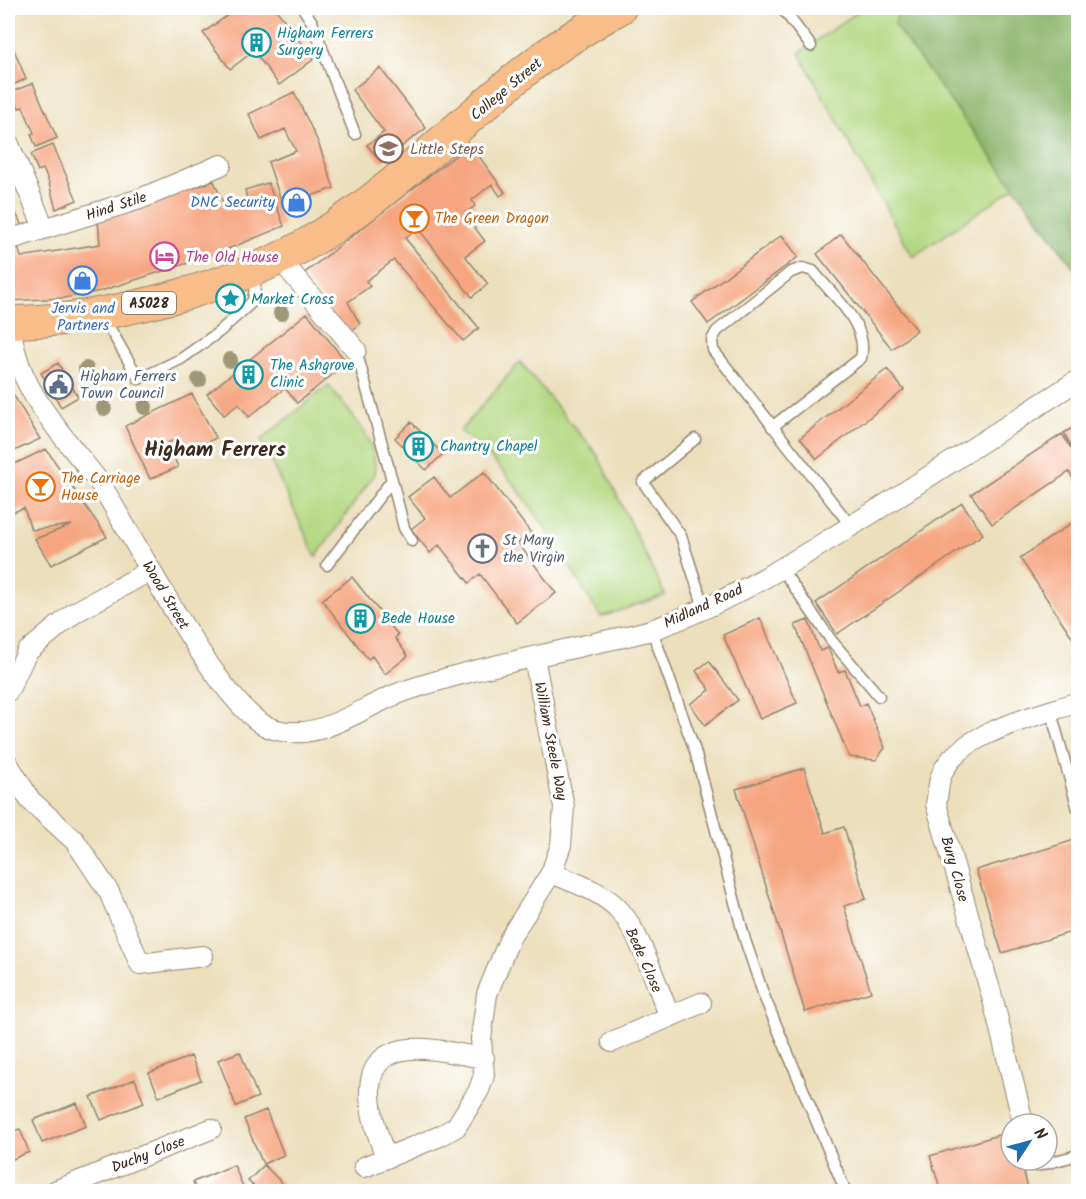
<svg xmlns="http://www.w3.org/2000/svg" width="1086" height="1199" font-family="Kalam,sans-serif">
  <rect width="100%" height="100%" fill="#fff"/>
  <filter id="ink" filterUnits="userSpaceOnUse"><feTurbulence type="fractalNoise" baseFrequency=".0167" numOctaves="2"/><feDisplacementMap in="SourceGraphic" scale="12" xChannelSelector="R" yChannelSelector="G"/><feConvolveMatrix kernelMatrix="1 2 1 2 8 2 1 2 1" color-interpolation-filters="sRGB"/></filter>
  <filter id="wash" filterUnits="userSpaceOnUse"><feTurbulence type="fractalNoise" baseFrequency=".008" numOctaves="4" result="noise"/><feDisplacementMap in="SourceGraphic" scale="24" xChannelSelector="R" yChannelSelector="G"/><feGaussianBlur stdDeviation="1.35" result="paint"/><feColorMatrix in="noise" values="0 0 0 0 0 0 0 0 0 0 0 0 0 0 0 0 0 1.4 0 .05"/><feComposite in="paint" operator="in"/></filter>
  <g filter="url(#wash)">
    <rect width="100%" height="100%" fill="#ebdfbc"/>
    <path fill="#b3d882" stroke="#778150" stroke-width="1.5" d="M863,8H1078V273L1015,187L913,257L799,53Z
      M520,362L598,456L665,595L601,617C560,553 522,478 460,431Z
      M328,385C348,412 380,439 374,475L316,557L261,440Z"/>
    <path fill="#8eb870" stroke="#647147" stroke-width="1.5" d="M898,8H1078V273L895,26Z"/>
    <g id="blocks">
      <path fill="#f6a580" d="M238,8H275L314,59L279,85L254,51L230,69L203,33Z
        M8,35L26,79L8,87Z
        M380,68L426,128L381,162L367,145L384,132L352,90Z
        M33,83L57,138L36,147L31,134L34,133L23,107L19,108L12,92Z
        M294,92L318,142L334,188L283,206L268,162L296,151L285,129L261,140L249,114Z
        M470,144L505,192L500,196L492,184L472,200L475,206L464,214L485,241L465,256L488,284L472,297L418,228L405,238L479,328L463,341L394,260L366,281L370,286L348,302L360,324L348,333L302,275Z
        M53,145L77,200L56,209L48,180L43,169L38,171L31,154Z
        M214,181L226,210L248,205L245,190L268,183L284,226L216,254L101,291L64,298L8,301V250L18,247L21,257L100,244L98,220Z
        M8,203L12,215L16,213L22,226L8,232Z
        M841,234L917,330L892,349L817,254Z
        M782,235L798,257L708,324L692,302Z
        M307,313L347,363L297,403L285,388L249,417L239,404L224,415L207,394Z
        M58,363L78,397L61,407L41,373Z
        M887,369L904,390L817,459L800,438Z
        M8,386L40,439L8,454Z
        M192,394L216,438L182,454L175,440L168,443L178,467L150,479L125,426Z
        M411,422L443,454L426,470L395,438Z
        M1078,424V457L1064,433Z
        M1062,434L1078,459V486L1069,472L992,524L971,494Z
        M46,449L107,537L51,565L35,539L72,525L31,530L24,508L8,514V467Z
        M484,472L531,533L518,543L556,593L517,623L480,574L469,583L439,545L430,553L411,529L425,518L408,497L434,477L450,498Z
        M962,503L983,534L837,634L816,603Z
        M1078,519V641L1076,643L1020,558Z
        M352,577L398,635L395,638L408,656L385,674L372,656L368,659L322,600Z
        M760,618L797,703L760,719L723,635Z
        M808,620L820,651L828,648L838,672L845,670L860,706L866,703L885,748L876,760L849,757L795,625Z
        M709,661L738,700L705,725L690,704L710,690L696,671Z
        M804,768L825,833L844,827L866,899L844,906L871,992L805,1012L736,789Z
        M1078,839V930L1002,953L976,870Z
        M240,1052L258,1097L236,1106L218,1060Z
        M191,1056L201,1080L159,1097L149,1073Z
        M135,1079L144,1103L101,1120L91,1097Z
        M77,1103L86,1126L42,1143L33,1120Z
        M266,1110L284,1155L263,1164L244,1119Z
        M20,1129L29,1152L8,1161V1133Z
        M1011,1131V1160H1020L1029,1191H941L930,1156Z
        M234,1165L244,1189L197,1191L193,1182Z
        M264,1165L283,1184L276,1191H259L248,1181Z"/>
    </g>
  </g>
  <g filter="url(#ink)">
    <use href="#blocks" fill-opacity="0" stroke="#93846d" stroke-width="1.5"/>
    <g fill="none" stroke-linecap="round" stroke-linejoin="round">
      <defs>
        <path id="lane" d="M303,8L312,22L355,134
          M782,8L811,46
          M102,315L139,379L181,359L219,332L253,301L257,273
          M772,427L861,358C869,324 833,296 813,271L803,268L791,272L717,331L712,340L713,350L851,526
          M695,439L643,482L681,536L704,608
          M392,480L404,528L412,541
          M327,565L392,480L356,350
          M781,568L831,640L879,696
          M652,630L695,751L745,940L764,996L846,1192
          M1051,712L1078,809
          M1035,1160L1037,1166L1078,1155"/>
        <path id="street" d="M8,142L44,228
          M8,240L140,199L221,165
          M280,259L356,350
          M11,322C12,383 61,433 96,478C108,494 117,514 128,531C153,574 226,710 268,727C318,747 360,706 405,691C464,671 526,659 586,645C608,640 632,636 654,629C734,601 808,553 880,508C946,465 1012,423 1078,380
          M8,691L27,652L74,613L151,570
          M8,764L30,800L75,841L109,892L140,964L203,956
          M551,873C573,882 604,892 620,911C641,935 657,987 670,1017
          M612,1042L701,1003
          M1022,1118L993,1000L936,804C938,795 938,784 941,776C957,732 1039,716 1078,702
          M386,1158C373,1122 348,1055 410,1049C434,1047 461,1055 484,1058
          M364,1167L440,1136L456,1127L479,1090L484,1075L481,1039L487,994L510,938L551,873L561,845L564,807L534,658
          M52,1192L211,1129"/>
        <path id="primary" d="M8,322C103,322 240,287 320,236C395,189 457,125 525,71C555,47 587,27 620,8"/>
      </defs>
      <use href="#lane" stroke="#93846d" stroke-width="13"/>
      <use href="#street" stroke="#93846d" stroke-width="22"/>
      <use href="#primary" stroke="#93846d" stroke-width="34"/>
      <use href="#lane" stroke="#fff" stroke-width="10"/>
      <use href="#street" stroke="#fff" stroke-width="20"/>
      <use href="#primary" stroke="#f8bd89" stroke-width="32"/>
    </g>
    <g fill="#9e9876">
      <circle cx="281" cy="313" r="8"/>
      <circle cx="230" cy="360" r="8"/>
      <circle cx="86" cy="369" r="8"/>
      <circle cx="199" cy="380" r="8"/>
      <circle cx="145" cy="407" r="8"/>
      <circle cx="104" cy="408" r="8"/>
    </g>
  </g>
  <defs>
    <symbol id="building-ring" viewBox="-11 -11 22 22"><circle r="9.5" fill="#fff" stroke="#0f9aa8" stroke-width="1.5"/><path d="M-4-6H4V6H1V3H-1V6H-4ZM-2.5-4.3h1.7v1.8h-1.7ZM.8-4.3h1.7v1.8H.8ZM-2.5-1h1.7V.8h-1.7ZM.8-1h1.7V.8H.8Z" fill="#0f9aa8"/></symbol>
    <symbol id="school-ring" viewBox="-11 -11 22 22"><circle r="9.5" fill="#fff" stroke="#8d6e63" stroke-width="1.5"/><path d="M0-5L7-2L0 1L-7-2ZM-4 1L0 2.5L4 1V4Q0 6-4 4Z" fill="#8d6e63"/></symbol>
    <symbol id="shop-ring" viewBox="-11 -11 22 22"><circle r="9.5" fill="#fff" stroke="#3f7fe0" stroke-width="1.5"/><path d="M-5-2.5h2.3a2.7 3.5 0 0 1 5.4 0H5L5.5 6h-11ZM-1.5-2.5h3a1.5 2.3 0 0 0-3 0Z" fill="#3f7fe0"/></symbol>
    <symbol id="bar-ring" viewBox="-11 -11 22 22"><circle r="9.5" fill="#fff" stroke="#e8710a" stroke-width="1.5"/><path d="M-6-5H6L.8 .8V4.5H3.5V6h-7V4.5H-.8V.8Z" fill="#e8710a"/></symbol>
    <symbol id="hotel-ring" viewBox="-11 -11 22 22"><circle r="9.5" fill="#fff" stroke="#d1479c" stroke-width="1.5"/><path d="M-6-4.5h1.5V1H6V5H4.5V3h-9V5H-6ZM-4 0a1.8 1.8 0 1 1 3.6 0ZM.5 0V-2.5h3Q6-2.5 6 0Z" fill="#d1479c"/></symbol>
    <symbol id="sight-ring" viewBox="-11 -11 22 22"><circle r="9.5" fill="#fff" stroke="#0f9aa8" stroke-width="1.5"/><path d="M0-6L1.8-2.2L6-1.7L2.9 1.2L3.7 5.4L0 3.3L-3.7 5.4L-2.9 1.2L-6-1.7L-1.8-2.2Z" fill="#0f9aa8"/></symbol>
    <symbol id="civic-ring" viewBox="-11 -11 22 22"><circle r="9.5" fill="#fff" stroke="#5c6f8a" stroke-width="1.5"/><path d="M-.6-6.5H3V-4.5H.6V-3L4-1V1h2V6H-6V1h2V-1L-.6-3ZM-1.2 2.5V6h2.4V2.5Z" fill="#5c6f8a"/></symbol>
    <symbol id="church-ring" viewBox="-11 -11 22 22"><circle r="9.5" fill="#fff" stroke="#6b7280" stroke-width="1.5"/><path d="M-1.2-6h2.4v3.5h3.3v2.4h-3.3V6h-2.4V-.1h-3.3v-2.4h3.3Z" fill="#6b7280"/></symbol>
  </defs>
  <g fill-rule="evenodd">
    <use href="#building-ring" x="240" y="26" width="33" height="33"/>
    <use href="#school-ring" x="372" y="132" width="33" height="33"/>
    <use href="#shop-ring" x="280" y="186" width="33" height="33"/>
    <use href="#bar-ring" x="398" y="202" width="33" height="33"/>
    <use href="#hotel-ring" x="148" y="240" width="33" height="33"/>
    <use href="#shop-ring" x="66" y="264" width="33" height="33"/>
    <use href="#sight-ring" x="214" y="282" width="33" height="33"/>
    <use href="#building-ring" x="232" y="358" width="33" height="33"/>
    <use href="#civic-ring" x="42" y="368" width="33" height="33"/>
    <use href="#building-ring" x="402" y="430" width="33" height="33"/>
    <use href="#bar-ring" x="24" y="470" width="33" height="33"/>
    <use href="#church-ring" x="466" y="532" width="33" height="33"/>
    <use href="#building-ring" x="344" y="602" width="33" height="33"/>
  </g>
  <g text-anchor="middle" stroke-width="6" stroke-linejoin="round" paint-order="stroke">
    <rect fill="#fff" stroke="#766a62" stroke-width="1.5" x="122" y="292" width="54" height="22" rx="4.5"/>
    <g font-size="14" font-weight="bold" fill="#3b2a1e">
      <text x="149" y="308">A5028</text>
    </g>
    <g font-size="15" fill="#0d838f" stroke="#fff" text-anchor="start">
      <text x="277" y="38">Higham Ferrers<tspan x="277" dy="17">Surgery</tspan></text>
      <text x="251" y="304">Market Cross</text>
      <text x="270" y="370">The Ashgrove<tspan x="270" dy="17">Clinic</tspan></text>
      <text x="440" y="451">Chantry Chapel</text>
      <text x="381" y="623">Bede House</text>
    </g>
    <g font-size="15" fill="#3b2a1e" stroke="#fff">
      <text transform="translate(506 89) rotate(-40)" y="5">College Street</text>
      <text transform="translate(116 206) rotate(-18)" y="5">Hind Stile</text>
      <text transform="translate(166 595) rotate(59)" y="5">Wood Street</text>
      <text transform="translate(703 606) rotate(-25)" y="5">Midland Road</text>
      <text transform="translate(551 741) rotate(79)" y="5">William Steele Way</text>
      <text transform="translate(955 869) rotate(74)" y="5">Bury Close</text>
      <text transform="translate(644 960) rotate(66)" y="5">Bede Close</text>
      <text transform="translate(148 1154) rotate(-21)" y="5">Duchy Close</text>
    </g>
    <g font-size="15" fill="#785e54" stroke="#fff" text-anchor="start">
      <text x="410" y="154">Little Steps</text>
    </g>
    <g font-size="15" fill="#366cbe" stroke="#fff" text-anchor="end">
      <text x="275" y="207">DNC Security</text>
      <text x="83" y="313" text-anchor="middle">Jervis and<tspan x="83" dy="17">Partners</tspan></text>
    </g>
    <g font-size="15" fill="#c56008" stroke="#fff" text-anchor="start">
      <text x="435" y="223">The Green Dragon</text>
      <text x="61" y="483">The Carriage<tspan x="61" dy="17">House</tspan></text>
    </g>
    <g font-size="15" fill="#b23c85" stroke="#fff" text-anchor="start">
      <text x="186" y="262">The Old House</text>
    </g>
    <g font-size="15" fill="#4e5e75" stroke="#fff" text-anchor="start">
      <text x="80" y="381">Higham Ferrers<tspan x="80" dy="17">Town Council</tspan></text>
    </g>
    <g font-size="15" fill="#5b616d" stroke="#fff" text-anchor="start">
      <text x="503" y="545">St Mary<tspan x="503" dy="17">the Virgin</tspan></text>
    </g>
    <g font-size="21" font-weight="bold" fill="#3b2a1e" stroke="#fff">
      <text x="215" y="456">Higham Ferrers</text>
    </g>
  </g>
  <rect width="1086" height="1199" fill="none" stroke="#fff" stroke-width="30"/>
  <g transform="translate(1029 1142) rotate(54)"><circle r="28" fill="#ffffff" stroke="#b1aaa5" stroke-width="1.5"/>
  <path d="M0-4.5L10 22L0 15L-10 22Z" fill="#1f6fb2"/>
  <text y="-9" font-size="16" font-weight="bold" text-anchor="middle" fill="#3b2a1e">N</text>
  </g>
</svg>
